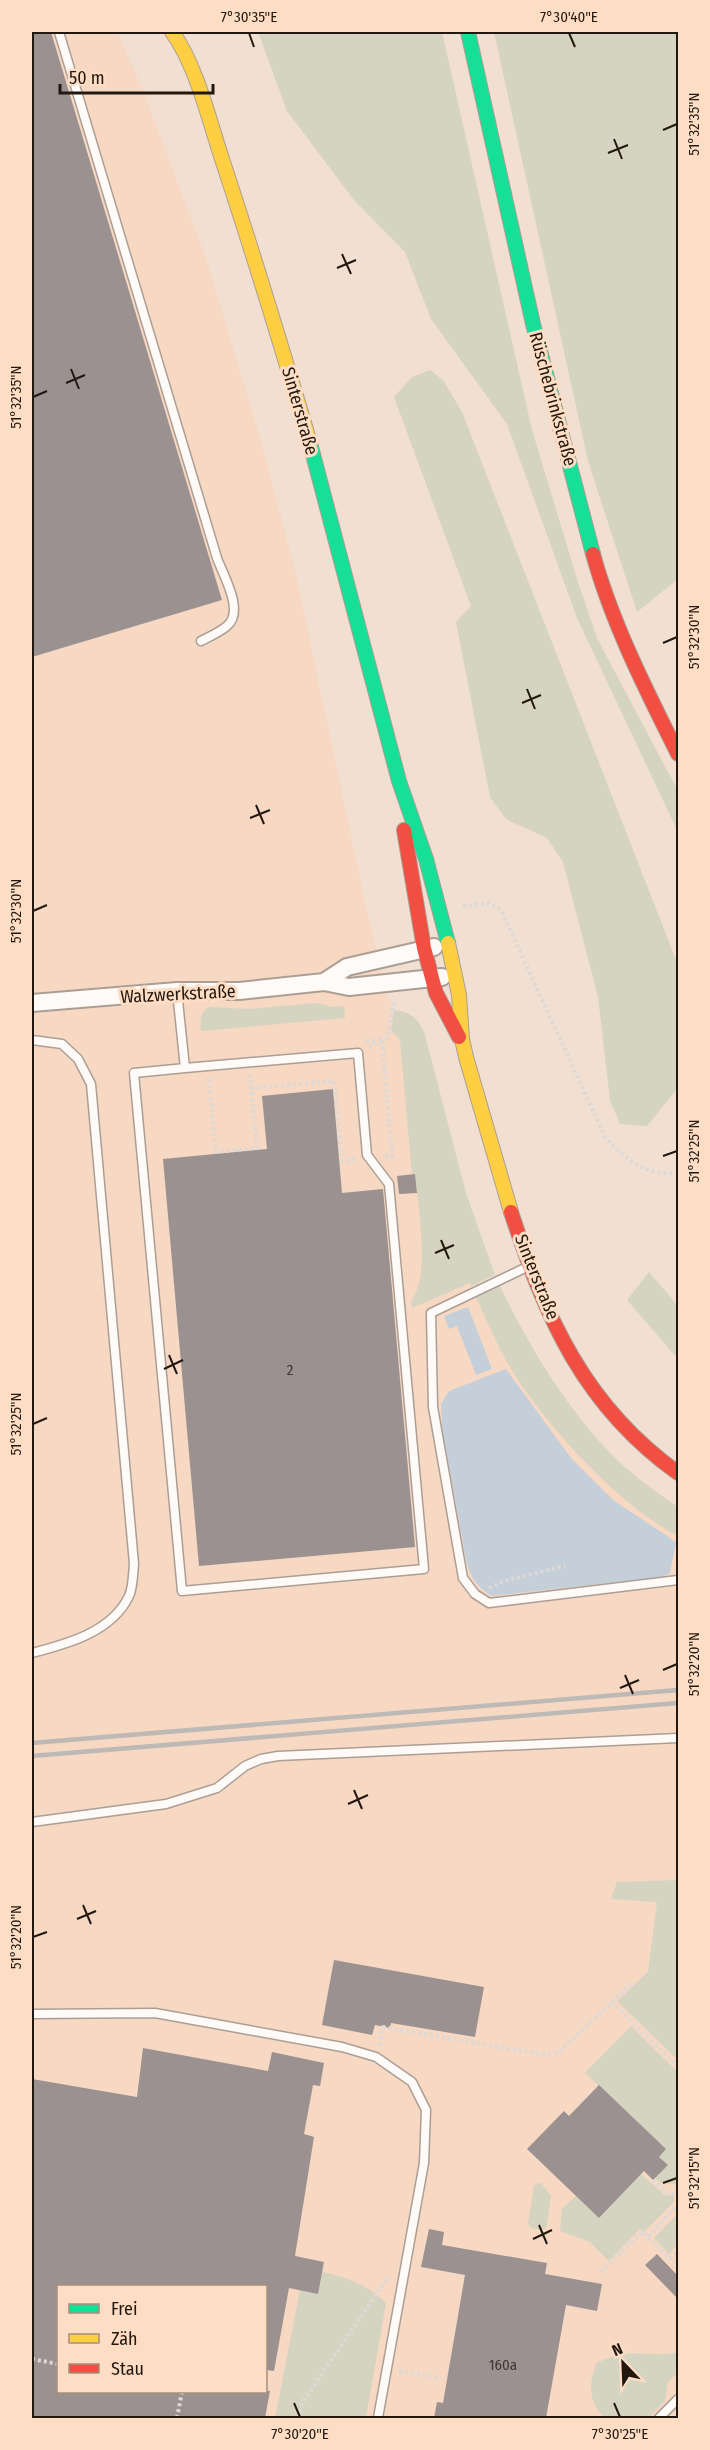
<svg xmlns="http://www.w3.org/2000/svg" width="710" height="2450" font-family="'Fira Sans Condensed',sans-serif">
  <rect width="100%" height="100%" fill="#f1dfd2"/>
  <path fill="#f6d8c3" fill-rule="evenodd" d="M32,32H117L142,88L206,258L264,451L297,579L366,907L448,1233L528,1362L604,1466L678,1517V2418H32ZM58,2286H266V2392H58Z"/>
  <path fill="#d5d4c0" d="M258,32H442L532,430L578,582L597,638L678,791V832L577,618L507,424L431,319L405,252L354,200L287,111Z
    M494,32H678V579L637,612L588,461Z
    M430,370L443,380L462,412L678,965V1088L647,1126L620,1124L610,1100L598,997L563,862L547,838L506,819L490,797L456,622L471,606L394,397L412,377Z
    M316,1003L333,1007L344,1006L345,1018L201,1031C200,1022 200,1011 209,1007L249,1009Z
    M394,1010C413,1013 418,1018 425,1035L466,1193L495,1275L471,1286L470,1283L412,1308L411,1301C431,1276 418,1206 415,1175H412L400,1040L391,1030Z
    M649,1272L678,1306V1359L627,1300Z
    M499,1284C528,1345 564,1404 610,1453C630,1474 655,1491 678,1507V1536C617,1505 534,1414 502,1353C492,1334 484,1314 475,1295Z
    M678,1880V2060L617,2001L648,1972L657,1902L611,1899L617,1882Z
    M631,2026L678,2072V2184L661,2183L655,2178L667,2165L659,2157L666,2149L585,2073Z
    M641,2174L666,2196L674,2195V2202L644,2232L640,2229L609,2261L590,2242L560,2231L562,2209L576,2196L599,2218Z
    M538,2183L542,2184L551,2196L547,2225L545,2229C539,2230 531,2230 528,2224L534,2186Z
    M678,2213V2244L669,2254L654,2238Z
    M322,2272C347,2277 368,2285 386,2303L366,2418H275L300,2290L318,2293Z
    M678,2352V2372L668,2382L665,2401L648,2418H605C589,2404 588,2384 596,2364C625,2345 649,2359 678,2352Z"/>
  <path fill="#c4cfda" d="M468,1307L492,1369L476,1375L457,1326L449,1329L444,1316Z
    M506,1369L571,1458L613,1500L676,1542L670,1573L662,1577L492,1596C476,1586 470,1577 466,1559L442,1429L441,1404L449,1391Z"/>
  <path fill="#9b9191" d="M32,32H51L222,600L32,657Z
    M333,1089L342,1193L383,1189L415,1547L199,1566L163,1159L267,1149L262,1096Z
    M415,1174L417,1193L399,1194L397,1176Z
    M334,1960L484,1987L475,2037L391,2023L390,2028L375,2025L372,2035L322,2025Z
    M143,2048L268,2071L272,2052L324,2063L320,2086L313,2085L304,2134L314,2137L295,2256L324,2262L318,2294L289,2288L274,2371L266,2370V2286H58V2391H270L265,2418H32V2079L137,2097Z
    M599,2085L666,2149L659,2157L668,2165L653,2180L644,2171L599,2218L527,2149L564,2111L569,2116Z
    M429,2229L444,2232L442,2245L547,2263L545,2274L602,2284L597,2311L566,2305L546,2418H434L437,2402L443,2403L465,2275L421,2267Z
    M657,2254L678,2276V2299L645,2265Z"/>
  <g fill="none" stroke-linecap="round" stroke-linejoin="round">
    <defs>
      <path id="lane" d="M59,32L217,558C223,575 245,611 227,626C220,632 209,637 201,641
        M177,991L185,1068L134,1073L182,1591L424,1569L389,1184L367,1155L358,1053L185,1068
        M32,1040L62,1044L78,1059L91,1084L134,1564C133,1574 133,1588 129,1596C112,1632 67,1644 32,1653
        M527,1267L431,1313L433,1407L463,1578L475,1594L489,1603L678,1580
        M32,1822L166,1804L217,1788L245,1766L261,1759L278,1756L678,1738
        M32,2014L155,2013L342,2047L376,2057L412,2082L426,2110L424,2163L378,2418
        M659,2418L678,2399"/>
      <path id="street" d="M324,982L347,967L434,947
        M32,1003L177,991H239L324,982L349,987L442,977"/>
      <path id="fast" d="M468,32L533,324L593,554
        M310,443L399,781L426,859L448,943"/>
      <path id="slow" d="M172,32C196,64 209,120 222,159C253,253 282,348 310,443
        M448,943L459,995L462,1039L466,1057L511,1212"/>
      <path id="jam" d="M593,554C612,623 646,690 678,754
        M404,830L424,948L436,993L459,1037
        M511,1212C546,1318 584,1406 678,1473"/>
    </defs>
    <use href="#lane" stroke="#ac9e94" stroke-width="11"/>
    <use href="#street" stroke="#ac9e94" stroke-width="20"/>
    <use href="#fast" stroke="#ac9e94" stroke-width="16"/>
    <use href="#slow" stroke="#ac9e94" stroke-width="16"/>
    <use href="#jam" stroke="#ac9e94" stroke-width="16"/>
    <path stroke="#ded9d5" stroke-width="4" stroke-dasharray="3 3" stroke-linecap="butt" d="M463,906L488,903L501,910L605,1137C626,1160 646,1176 678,1173
      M366,1041L382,1039L392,1156L383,1157
      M369,1047L387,1039L394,1000
      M209,1079L216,1152L257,1148L250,1074
      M251,1088L334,1081L342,1161L355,1159
      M489,1588L504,1581L565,1566
      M612,2002L678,2067
      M379,2045L383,2027L546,2055L559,2052L633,1982
      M653,2180L666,2193H678
      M648,2237L670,2259L678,2263
      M670,2259L678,2251
      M601,2272L642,2232L648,2237L678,2204
      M32,2359L58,2364
      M399,2371L440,2378
      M177,2418L182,2392
      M299,2418L302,2403L389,2276"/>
    <use href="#lane" stroke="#fdfaf8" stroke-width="8"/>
    <use href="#street" stroke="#fdfaf8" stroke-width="16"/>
    <use href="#fast" stroke="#16e098" stroke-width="14"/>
    <use href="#slow" stroke="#ffcf43" stroke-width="14"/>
    <use href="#jam" stroke="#f24e42" stroke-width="14"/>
    <path stroke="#bdb9b6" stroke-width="4.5" d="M32,1743L678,1690
      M32,1756L678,1703"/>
  </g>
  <path fill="none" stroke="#23180f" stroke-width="2" d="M249,33L254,47M569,33L575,47M663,130L677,124M614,139L622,159M608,153L628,145M342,254L351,274M337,268L356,260M71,369L79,389M66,383L85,375M33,397L47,391M663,643L677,637M527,689L535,709M522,703L541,695M256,805L264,824M250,818L270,810M33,911L47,905M663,1156L677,1151M441,1240L449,1259M435,1253L454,1245M169,1355L177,1374M164,1369L183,1360M33,1424L47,1418M663,1670L677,1664M625,1675L633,1694M620,1688L639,1680M354,1790L362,1809M348,1804L368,1795M83,1905L91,1924M77,1919L96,1911M33,1937L47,1932M663,2183L677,2178M539,2225L547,2244M533,2239L552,2230M294,2403L300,2417M614,2403L620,2417"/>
  <g text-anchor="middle" stroke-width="6" stroke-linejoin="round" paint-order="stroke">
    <g font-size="15" fill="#413630">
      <text x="290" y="1375">2</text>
      <text x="503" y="2370">160a</text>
    </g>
    <g font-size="18" fill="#23180f" stroke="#feddc5">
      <text transform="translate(553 399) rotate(75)" y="6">Rüschebrinkstraße</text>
      <text transform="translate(300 411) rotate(74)" y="6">Sinterstraße</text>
      <text transform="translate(178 994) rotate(-3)" y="6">Walzwerkstraße</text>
      <text transform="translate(537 1277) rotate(68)" y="6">Sinterstraße</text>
    </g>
  </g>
  <rect width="710" height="2450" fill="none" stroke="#feddc5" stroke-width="66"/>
  <rect x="57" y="2285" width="210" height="108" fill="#feddc5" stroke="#a68e7c" stroke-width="1.5"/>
  <rect x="69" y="2304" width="30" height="9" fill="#16e098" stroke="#a68e7c" stroke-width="1.5"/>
  <text x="111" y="2315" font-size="18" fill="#23180f">Frei</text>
  <rect x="69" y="2334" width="30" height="9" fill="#ffcf43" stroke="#a68e7c" stroke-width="1.5"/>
  <text x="111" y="2345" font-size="18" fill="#23180f">Zäh</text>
  <rect x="69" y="2364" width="30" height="9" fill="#f24e42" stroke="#a68e7c" stroke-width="1.5"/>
  <text x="111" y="2375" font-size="18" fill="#23180f">Stau</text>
  <g transform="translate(623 2363) rotate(337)" stroke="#feddc5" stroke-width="4.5" paint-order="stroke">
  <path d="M0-4.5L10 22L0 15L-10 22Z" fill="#23180f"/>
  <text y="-9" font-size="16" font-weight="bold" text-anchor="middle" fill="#23180f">N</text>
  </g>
  <path d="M60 84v9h153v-9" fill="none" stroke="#23180f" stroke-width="3"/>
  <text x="69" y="84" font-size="18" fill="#23180f" stroke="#feddc5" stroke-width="4.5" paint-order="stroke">50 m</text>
  <rect x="33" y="33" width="644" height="2384" fill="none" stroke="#23180f" stroke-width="2"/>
  <g font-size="15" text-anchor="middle" fill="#23180f">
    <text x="249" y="22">7°30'35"E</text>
    <text x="569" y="22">7°30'40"E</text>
    <text transform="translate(694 124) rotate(-90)" y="5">51°32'35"N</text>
    <text transform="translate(16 397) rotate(-90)" y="5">51°32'35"N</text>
    <text transform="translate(694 637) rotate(-90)" y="5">51°32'30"N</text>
    <text transform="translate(16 911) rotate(-90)" y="5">51°32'30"N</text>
    <text transform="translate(694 1151) rotate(-90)" y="5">51°32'25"N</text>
    <text transform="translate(16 1424) rotate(-90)" y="5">51°32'25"N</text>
    <text transform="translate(694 1664) rotate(-90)" y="5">51°32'20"N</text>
    <text transform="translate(16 1937) rotate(-90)" y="5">51°32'20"N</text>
    <text transform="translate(694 2178) rotate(-90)" y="5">51°32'15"N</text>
    <text x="300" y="2439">7°30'20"E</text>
    <text x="620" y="2439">7°30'25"E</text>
  </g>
</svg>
